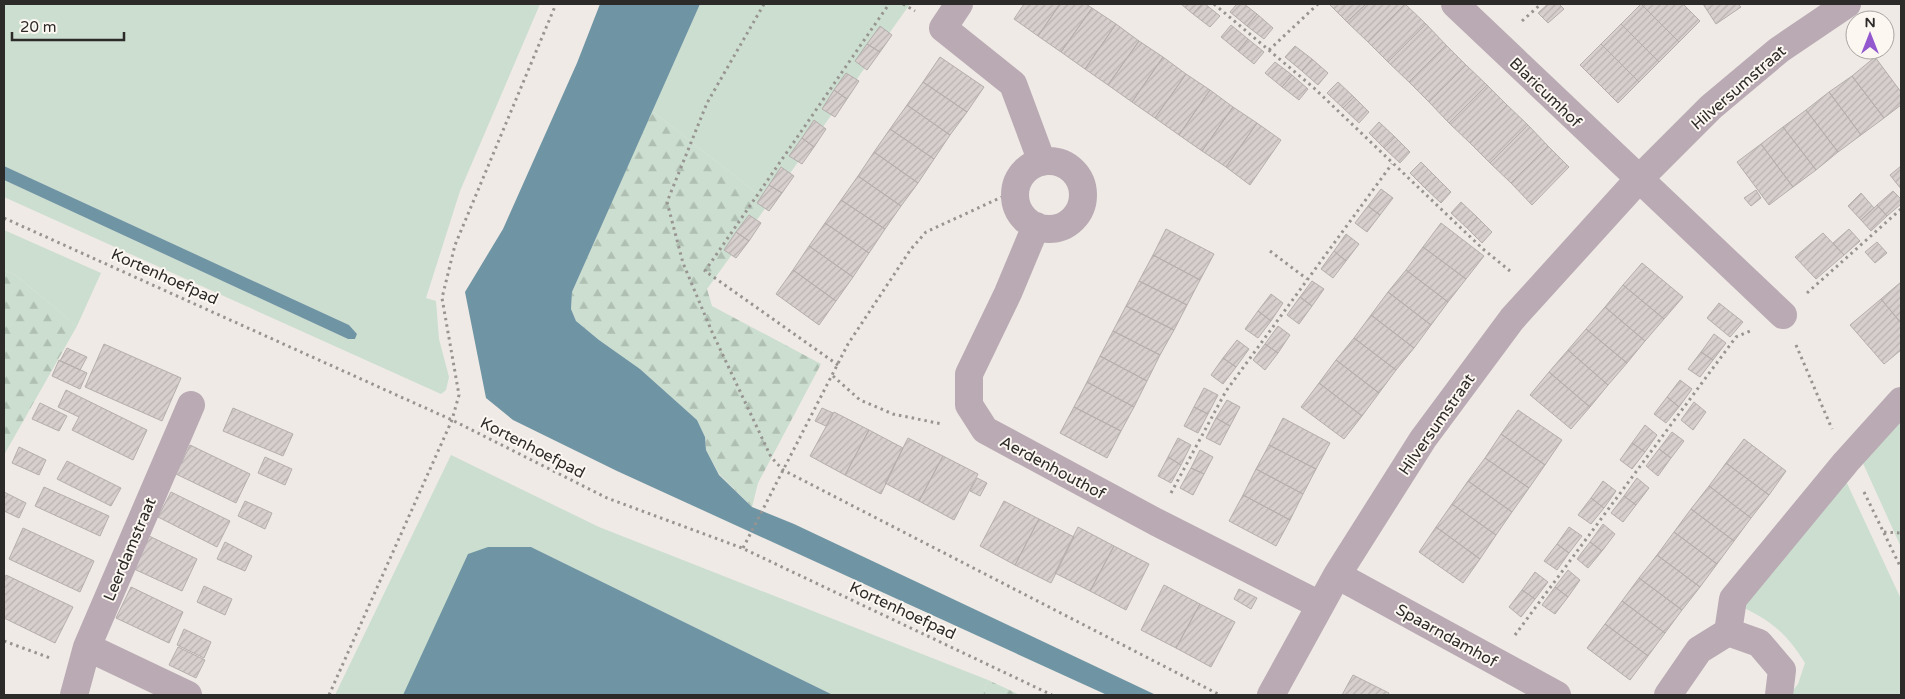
<svg xmlns="http://www.w3.org/2000/svg" width="1905" height="699" font-family="'Varela Round',sans-serif">
  <defs>
    <pattern id="forest-firs" width="22" height="20" patternUnits="userSpaceOnUse" patternTransform="scale(1.25)"><rect width="22" height="20" fill="#cbdecf"/><path d="M5 1l3.5 6h-7zM16 11l3.5 6h-7z" fill="#afbfb2"/></pattern>
    <pattern id="building-hatch" width="6" height="6" patternUnits="userSpaceOnUse" patternTransform="scale(1.25)"><rect width="6" height="6" fill="#d7cfce"/><path d="M-1 1l2-2M0 6l6-6M5 7l2-2" fill="none" stroke="#b9b2b1"/></pattern>
  </defs>
  <rect width="100%" height="100%" fill="#efeae5"/>
  <path fill="#cbdecf" d="M4,4H540L460,191L426,298L436,301L439,339L449,377L446,390L441,394L4,197V180L348,339H355L357,334L349,325L4,166Z
    M700,4H910L769,203L652,111Z
    M4,230L101,273L77,326L15,275L4,270Z
    M1901,420V547L1862,461Z
    M451,455L599,527L988,680L983,695H833L531,547H488L403,695H335Z
    M1845,479L1901,599V695H1789L1798,684L1805,663C1787,633 1770,620 1738,605Z"/>
  <path fill="url(#forest-firs)" d="M652,111L769,203L707,289L712,306L821,364L758,483L752,507L719,474L706,450L705,437L697,420L640,369L599,340L576,321L571,309L572,292Z
    M4,270L15,275L77,326L4,455Z
    M988,680L1020,695H983Z"/>
  <path fill="#6f95a4" d="M600,4H700L572,292L571,309L576,321L599,340L640,369L697,420L705,437L706,450L719,475L752,507L794,524L1156,695H1107L617,471L513,420L486,398L465,292L503,229L577,63Z
    M4,166L349,325L357,334L355,339H348L4,180Z
    M488,547H531L833,695H403L468,554Z"/>
  <path fill="url(#building-hatch)" stroke="#b5aeac" d="M1024,4H1060L1038,36L1014,19Z
    M1060,4H1086L1092,8L1061,52L1038,36Z
    M1181,4H1202L1193,14Z
    M1202,4H1205L1220,16L1210,27L1193,14Z
    M1237,4H1244L1257,14L1247,26L1230,12Z
    M1329,4H1366L1347,22Z
    M1366,4H1405L1368,42L1347,22Z
    M1405,4L1426,24L1388,62L1368,42Z
    M1548,4H1559L1564,9L1548,23L1538,13Z
    M1641,4L1679,42L1659,62L1621,24Z
    M1641,4H1683L1700,21L1679,42Z
    M1703,4H1738L1741,7L1716,24Z
    M1092,8L1116,24L1085,69L1061,52Z
    M1257,14L1273,28L1264,39L1247,26Z
    M1116,24L1139,41L1108,85L1085,69Z
    M1426,24L1446,45L1409,82L1388,62Z
    M1621,24L1659,62L1639,82L1601,44Z
    M1231,25L1248,39L1238,51L1221,37Z
    M880,26L892,35L880,52L867,44Z
    M1248,39L1264,52L1254,64L1238,51Z
    M1139,41L1163,57L1132,102L1108,85Z
    M867,44L880,52L867,70L855,61Z
    M1601,44L1639,82L1618,103L1580,65Z
    M1446,45L1466,65L1429,102L1409,82Z
    M1295,46L1312,59L1302,71L1285,57Z
    M940,57L984,87L967,112L923,82Z
    M1163,57L1186,74L1155,118L1132,102Z
    M1875,57L1901,92V105L1884,118L1852,76Z
    M1312,59L1328,73L1318,85L1302,71Z
    M1275,62L1292,75L1282,87L1265,73Z
    M1466,65L1487,85L1449,123L1429,102Z
    M846,73L859,81L847,99L834,90Z
    M1186,74L1210,90L1179,135L1155,118Z
    M1292,75L1308,89L1299,100L1282,87Z
    M1852,76L1884,118L1861,135L1829,92Z
    M923,82L967,112L950,135L907,105Z
    M1338,82L1354,97L1343,108L1327,93Z
    M1487,85L1507,105L1470,143L1449,123Z
    M834,90L847,99L835,117L822,109Z
    M1210,90L1233,107L1202,151L1179,135Z
    M1829,92L1861,135L1838,152L1806,110Z
    M1354,97L1369,112L1359,123L1343,108Z
    M907,105L950,135L934,159L890,129Z
    M1507,105L1528,125L1490,163L1470,143Z
    M1233,107L1257,123L1226,167L1202,151Z
    M1806,110L1838,152L1816,170L1783,127Z
    M814,120L826,129L814,147L802,138Z
    M1379,122L1395,137L1384,148L1369,133Z
    M1257,123L1281,140L1250,185L1226,167Z
    M1528,125L1548,146L1511,183L1490,163Z
    M1783,127L1816,170L1793,187L1761,144Z
    M890,129L934,159L918,183L874,152Z
    M1395,137L1410,152L1400,163L1384,148Z
    M802,138L814,147L802,164L789,156Z
    M1761,144L1793,187L1769,205L1737,162Z
    M1548,146L1569,167L1532,205L1511,183Z
    M874,152L918,183L901,206L858,176Z
    M1421,162L1436,177L1425,188L1410,173Z
    M1901,166V189L1890,175Z
    M781,167L794,176L782,193L769,185Z
    M858,176L901,206L885,229L841,200Z
    M1436,177L1451,192L1441,203L1425,188Z
    M769,185L782,193L769,211L757,203Z
    M1381,189L1393,198L1380,215L1368,206Z
    M1756,190L1761,198L1751,206L1744,198Z
    M1893,191L1901,199V204L1887,216L1877,205Z
    M1861,193L1874,208L1861,220L1848,206Z
    M841,200L885,229L869,253L825,223Z
    M1461,202L1477,217L1467,228L1451,213Z
    M1877,205L1887,216L1871,231L1861,220Z
    M1368,206L1380,215L1367,232L1355,223Z
    M749,215L761,223L749,241L736,232Z
    M1477,217L1492,232L1482,243L1467,228Z
    M825,223L869,253L853,277L809,246Z
    M1441,223L1484,256L1466,279L1423,247Z
    M1166,229L1214,254L1200,280L1153,255Z
    M1849,229L1860,241L1844,255L1833,243Z
    M736,232L749,241L736,258L724,250Z
    M1823,233L1844,255L1816,279L1795,257Z
    M1346,234L1359,244L1346,261L1334,251Z
    M1877,242L1887,253L1875,263L1865,252Z
    M809,246L853,277L836,301L793,270Z
    M1423,247L1466,279L1448,302L1406,270Z
    M1334,251L1346,261L1333,278L1321,269Z
    M1153,255L1200,280L1187,305L1139,281Z
    M1642,263L1683,297L1664,319L1623,285Z
    M793,270L836,301L819,325L776,294Z
    M1406,270L1448,302L1431,325L1388,292Z
    M1139,281L1187,305L1174,330L1126,306Z
    M1312,281L1324,289L1312,306L1300,297Z
    M1901,282V323L1881,299Z
    M1623,285L1664,319L1645,341L1605,307Z
    M1388,292L1431,325L1414,348L1371,315Z
    M1271,294L1283,303L1271,321L1258,311Z
    M1300,297L1312,306L1299,324L1287,315Z
    M1881,299L1901,323V350L1884,364L1850,325Z
    M1719,303L1743,322L1730,337L1707,318Z
    M1126,306L1174,330L1160,355L1113,331Z
    M1605,307L1645,341L1627,363L1586,329Z
    M1258,311L1271,321L1258,338L1245,329Z
    M1371,315L1414,348L1396,370L1354,338Z
    M1278,326L1290,335L1278,353L1265,344Z
    M1586,329L1627,363L1608,385L1568,350Z
    M1113,331L1160,355L1147,381L1100,356Z
    M1714,334L1726,343L1713,360L1701,352Z
    M1354,338L1396,370L1379,393L1336,360Z
    M1237,340L1249,349L1236,367L1223,358Z
    M104,344L181,378L162,421L85,387Z
    M1265,344L1278,353L1265,370L1253,360Z
    M67,348L87,357L80,370L60,361Z
    M1568,350L1608,385L1590,407L1549,372Z
    M1701,352L1713,360L1700,377L1688,369Z
    M1100,356L1147,381L1134,407L1087,382Z
    M1223,358L1236,367L1223,384L1211,375Z
    M59,360L87,373L80,389L52,376Z
    M1336,360L1379,393L1362,416L1319,383Z
    M1549,372L1590,407L1571,429L1530,395Z
    M1680,380L1692,389L1679,407L1667,397Z
    M1087,382L1134,407L1121,431L1074,407Z
    M1319,383L1362,416L1344,439L1301,407Z
    M1204,388L1218,395L1208,414L1194,407Z
    M66,390L147,430L133,460L72,430L79,417L58,407Z
    M1667,397L1679,407L1666,423L1654,414Z
    M1227,400L1240,407L1230,426L1216,418Z
    M1694,402L1706,412L1693,430L1681,420Z
    M40,403L67,416L59,431L32,419Z
    M1074,407L1121,431L1107,458L1060,433Z
    M1194,407L1208,414L1198,433L1184,426Z
    M233,408L293,434L283,456L223,431Z
    M822,408L833,413L826,426L815,421Z
    M1518,410L1562,440L1545,465L1501,434Z
    M834,412L869,430L845,475L810,456Z
    M1216,418L1230,426L1220,445L1206,438Z
    M1283,418L1330,443L1316,469L1269,445Z
    M1645,425L1657,435L1645,452L1632,443Z
    M869,430L903,448L881,494L845,475Z
    M1672,432L1684,441L1671,458L1659,449Z
    M1501,434L1545,465L1529,488L1485,458Z
    M908,438L943,456L919,501L885,483Z
    M1178,438L1191,445L1181,465L1168,457Z
    M1744,439L1786,471L1769,495L1726,463Z
    M1632,443L1645,452L1632,469L1620,460Z
    M190,445L250,474L236,503L176,474Z
    M1269,445L1316,469L1303,494L1256,469Z
    M19,447L46,460L39,475L12,463Z
    M1659,449L1671,458L1658,476L1646,466Z
    M1200,450L1213,457L1204,474L1191,468Z
    M943,456L978,474L954,520L919,501Z
    M265,457L292,469L285,485L258,473Z
    M1168,457L1181,465L1171,483L1158,476Z
    M1485,458L1529,488L1512,512L1468,481Z
    M67,461L121,488L111,506L57,479Z
    M1726,463L1769,495L1751,518L1709,486Z
    M1191,468L1204,474L1193,495L1180,488Z
    M1256,469L1303,494L1290,520L1243,495Z
    M977,478L987,483L980,496L970,491Z
    M1637,478L1649,488L1636,505L1624,496Z
    M1468,481L1512,512L1496,535L1452,504Z
    M1603,481L1616,491L1604,508L1591,498Z
    M1709,486L1751,518L1734,541L1691,509Z
    M44,487L109,516L100,536L35,506Z
    M4,492L26,503L19,518L4,511Z
    M171,492L230,521L217,547L158,517Z
    M1243,495L1290,520L1276,546L1229,521Z
    M1624,496L1636,505L1623,522L1611,513Z
    M1591,498L1604,508L1591,524L1578,515Z
    M245,501L272,513L265,529L238,516Z
    M1004,501L1039,519L1015,565L980,546Z
    M1452,504L1496,535L1480,559L1436,527Z
    M1691,509L1734,541L1717,564L1674,532Z
    M1039,519L1074,537L1051,583L1015,565Z
    M1603,524L1615,534L1602,551L1590,542Z
    M1078,527L1114,546L1090,591L1055,573Z
    M1436,527L1480,559L1463,583L1419,552Z
    M1569,527L1582,536L1569,553L1557,544Z
    M23,528L94,561L80,592L9,559Z
    M1674,532L1717,564L1700,587L1657,555Z
    M149,536L197,559L182,591L134,569Z
    M225,542L252,556L245,571L217,559Z
    M1590,542L1602,551L1588,568L1577,559Z
    M1557,544L1569,553L1557,570L1544,561Z
    M1114,546L1149,564L1126,610L1090,591Z
    M1657,555L1700,587L1682,610L1639,578Z
    M1568,570L1580,580L1568,597L1555,587Z
    M1535,572L1548,582L1535,599L1522,590Z
    M6,575L73,607L55,643L4,618V580Z
    M1639,578L1682,610L1665,633L1622,601Z
    M1164,585L1200,604L1176,648L1141,630Z
    M204,586L232,599L225,615L197,602Z
    M131,587L183,612L169,643L116,618Z
    M1555,587L1568,597L1555,614L1542,605Z
    M1239,589L1257,598L1251,609L1234,599Z
    M1522,590L1535,599L1521,617L1509,607Z
    M1622,601L1665,633L1648,656L1605,624Z
    M1200,604L1235,622L1211,667L1176,648Z
    M1605,624L1648,656L1630,680L1587,648Z
    M184,629L211,642L204,658L177,645Z
    M178,647L205,660L196,678L169,665Z
    M1353,675L1389,693L1388,695H1342Z"/>
  <g fill="none" stroke-linecap="round" stroke-linejoin="round">
    <path stroke="#989491" stroke-width="3" stroke-dasharray="2.5 4" stroke-linecap="butt" d="M764,4L707,103L667,202L683,263L712,332L771,457L783,470L1220,695
      M903,4L915,11
      M1214,4L1314,88L1483,249L1510,271
      M1522,21L1541,4
      M1269,50L1318,4
      M4,218L452,420L607,498L742,548L1052,695
      M1270,251L1307,279
      M1807,293L1901,209
      M1796,345L1832,429
      M838,365L705,271L889,4
      M833,376L860,400L893,414L942,424
      M1864,492L1901,568
      M1171,493L1226,391L1392,164
      M1884,532L1901,533
      M743,548L848,344L911,249L926,232L1015,191
      M1515,635L1736,337L1750,331
      M4,641L50,658
      M329,695L452,420L459,395L442,298L455,245L556,4"/>
    <path stroke="#b9aab4" stroke-width="28" d="M959,4L943,28L1013,84L1042,162
      M1455,4L1783,315
      M1015 195a34 34 0 1 1 68 0a34 34 0 1 1-68 0Z
      M1036,226L1008,293L969,374V405L985,430L1156,522L1320,605
      M1337,575L1557,695
      M1728,632L1733,599L1846,462L1901,401
      M87,647L188,695
      M74,695L87,647L191,405
      M1271,695L1337,575L1423,439L1512,319L1638,180L1711,107L1779,50L1847,4
      M1668,695L1699,650L1728,632L1759,643L1782,670L1779,695"/>
  </g>
  <g text-anchor="middle" stroke-width="4" stroke-linejoin="round" paint-order="stroke">
    <g font-size="16" fill="#2d2b29" stroke="#fdf7f2">
      <text transform="translate(1738 87) rotate(-41)" y="6">Hilversumstraat</text>
      <text transform="translate(1546 92) rotate(44)" y="6">Blaricumhof</text>
      <text transform="translate(165 276) rotate(24)" y="6">Kortenhoefpad</text>
      <text transform="translate(1436 424) rotate(-55)" y="6">Hilversumstraat</text>
      <text transform="translate(533 447) rotate(27)" y="6">Kortenhoefpad</text>
      <text transform="translate(1053 467) rotate(28)" y="6">Aerdenhouthof</text>
      <text transform="translate(129 549) rotate(-67)" y="6">Leerdamstraat</text>
      <text transform="translate(903 610) rotate(25)" y="6">Kortenhoefpad</text>
      <text transform="translate(1447 635) rotate(29)" y="6">Spaarndamhof</text>
    </g>
  </g>
  <rect width="1905" height="699" fill="none" stroke="#2d2b29" stroke-width="10"/>
  <g transform="translate(1870 35)"><circle r="24" fill="#fdf7f2" stroke="#aaa5a2"/>
  <path d="M0-4L9 19L0 12L-9 19Z" fill="#9358ce"/>
  <text y="-8" font-size="14" font-weight="bold" text-anchor="middle" fill="#2d2b29">N</text>
  </g>
  <path d="M12 32v8h112v-8" fill="none" stroke="#2d2b29" stroke-width="2.5"/>
  <text x="20" y="32" font-size="15" fill="#2d2b29" stroke="#fdf7f2" stroke-width="4" paint-order="stroke">20 m</text>
</svg>
